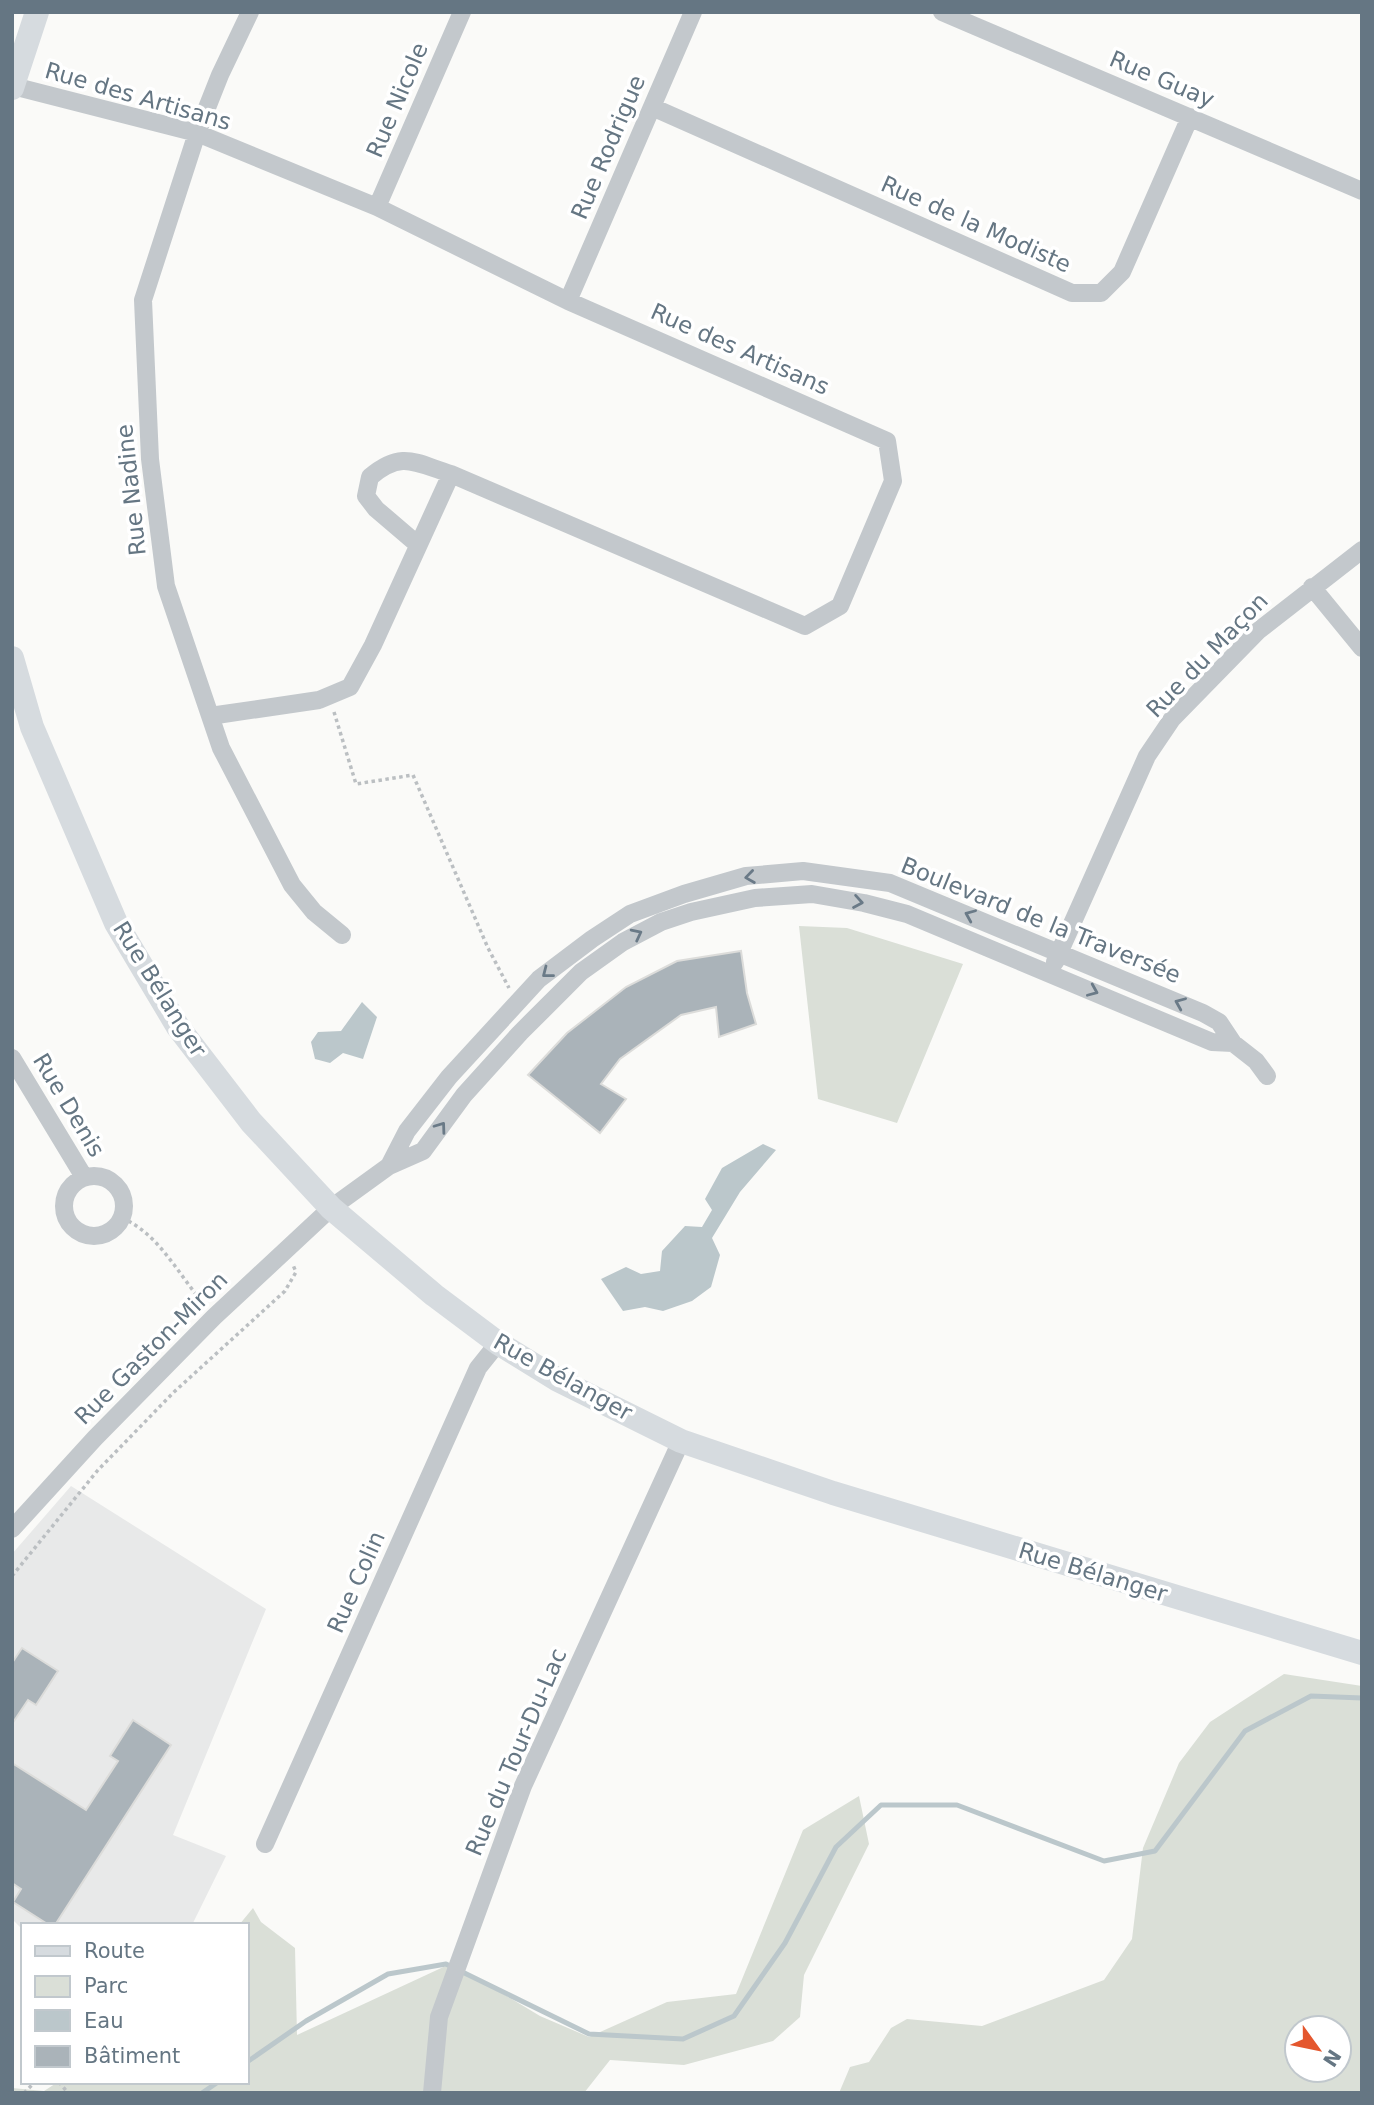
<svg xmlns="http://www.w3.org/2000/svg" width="1374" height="2105" font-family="'DejaVu Sans',sans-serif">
  <rect width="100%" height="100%" fill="#fafaf8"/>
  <path fill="#e8e9e9" d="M71,1486L266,1609L173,1835L226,1856L192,1925H23V1930L12,1919V1554Z"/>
  <path fill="#dadfd7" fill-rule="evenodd" d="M799,926L847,928L963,964L897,1123L818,1099Z
    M1284,1674L1362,1686V2093H839L850,2067L869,2062L891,2028L907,2019L982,2026L1104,1980L1132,1939L1143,1848L1179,1763L1210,1722ZM1297,2028H1339V2070H1297Z
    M859,1796L869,1844L804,1975L800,2017L773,2041L684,2065L610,2060L584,2093H12V2088L44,2091L58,2082H247V1925H239L253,1908L261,1922L295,1948L297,2035L452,1963L540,2016L589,2037L667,2002L736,1994L803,1830Z"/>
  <path fill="#bbc7cb" d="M362,1002L377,1017L363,1059L343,1053L330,1063L315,1059L311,1042L318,1032L341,1031Z
    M763,1144L776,1150L740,1192L712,1238L720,1255L711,1287L692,1301L663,1311L645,1307L623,1311L601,1279L626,1267L641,1274L660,1271L662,1251L685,1226L702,1227L712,1210L705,1199L722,1168Z"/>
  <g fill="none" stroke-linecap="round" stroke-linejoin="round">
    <path stroke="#bbc7cb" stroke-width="5" d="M247,2062L306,2021L388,1974L446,1964L589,2034L683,2039L734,2016L785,1943L836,1847L881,1805H957L1104,1861L1155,1851L1245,1731L1311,1696L1362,1698
      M202,2093L218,2082"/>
  </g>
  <path fill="#aab3b9" stroke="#dcdcda" stroke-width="2" d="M741,951L747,993L756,1024L719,1037L716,1007L681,1015L620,1059L601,1084L626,1099L600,1133L528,1075L567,1033L626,987L677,961Z
    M22,1648L58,1671L36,1705L28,1700L12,1724V1663Z
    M133,1720L171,1745L55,1925H49L13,1902L21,1889L12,1883V1763L86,1810L118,1761L110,1756Z"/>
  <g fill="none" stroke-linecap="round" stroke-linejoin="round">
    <path stroke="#bbbfc2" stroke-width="3.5" stroke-dasharray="3.5 3.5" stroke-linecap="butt" d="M334,712L356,784L413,775L488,948L509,988
      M122,1218C157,1233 176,1270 199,1298
      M12,1576L98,1470L174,1392L285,1291L296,1272L293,1265
      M59,2082L68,2093
      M24,2093L35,2082"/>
    <path stroke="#c3c8cc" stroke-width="18" d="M250,12L220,75L197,133L143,300L150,459L166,586L221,748L292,885L314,912L342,935
      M942,12L1362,191
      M13,86L197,133L377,207L568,301L887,441L893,481L840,606L805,626L451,474L373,645L350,687L319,700L210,716
      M652,107L1072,293H1101L1122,272L1190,117
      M377,207L462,12
      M568,301L693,12
      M417,544L376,509L366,496L370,477C402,450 415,463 451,474
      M1312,587L1362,648
      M1055,962L1147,756L1172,719L1258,631L1362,550
      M12,1058L84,1177
      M389,1166L407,1131L449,1077L539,979L592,939L630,914L684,894L746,876L803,871L890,883L1203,1013L1219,1022L1233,1043L1256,1061L1267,1076
      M64 1206a30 30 0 1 1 60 0a30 30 0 1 1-60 0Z
      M12,1529L95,1438L214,1317L331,1208L389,1166L423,1151L464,1095L520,1033L581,972L623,942L661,922L691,912L755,898L812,894L864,903L907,914L1212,1042L1233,1043
      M265,1844L478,1368L498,1343
      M432,2093L439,2017L523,1786L681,1441"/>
    <path stroke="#d6dbdf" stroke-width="24" d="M12,88L37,12
      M12,658L32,727L116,923L178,1027L251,1122L331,1208L434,1295L498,1343L558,1380L681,1441L833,1493L1362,1653"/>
  </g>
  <defs><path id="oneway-chevron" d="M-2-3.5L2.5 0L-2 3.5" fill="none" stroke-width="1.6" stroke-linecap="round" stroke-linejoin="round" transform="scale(1.75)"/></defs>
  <g stroke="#6a7a87">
    <use href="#oneway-chevron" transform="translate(750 877) rotate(172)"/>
    <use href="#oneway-chevron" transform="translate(858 902) rotate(10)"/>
    <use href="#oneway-chevron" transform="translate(970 915) rotate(-157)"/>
    <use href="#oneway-chevron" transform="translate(637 934) rotate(-27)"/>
    <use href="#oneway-chevron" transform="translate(547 973) rotate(142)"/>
    <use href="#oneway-chevron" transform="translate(1093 991) rotate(23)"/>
    <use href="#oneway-chevron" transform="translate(1180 1003) rotate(-157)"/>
    <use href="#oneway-chevron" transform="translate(441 1127) rotate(-54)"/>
  </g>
  <g text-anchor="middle" stroke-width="7" stroke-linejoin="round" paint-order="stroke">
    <g font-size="23" fill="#657683" stroke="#fff">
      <text transform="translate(1162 79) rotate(23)" y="8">Rue Guay</text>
      <text transform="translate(138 96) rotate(16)" y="8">Rue des Artisans</text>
      <text transform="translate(397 100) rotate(-67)" y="8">Rue Nicole</text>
      <text transform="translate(608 147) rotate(-67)" y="8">Rue Rodrigue</text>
      <text transform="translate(976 224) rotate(24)" y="8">Rue de la Modiste</text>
      <text transform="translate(740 349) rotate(24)" y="8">Rue des Artisans</text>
      <text transform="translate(131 490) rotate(-96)" y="8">Rue Nadine</text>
      <text transform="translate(1207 655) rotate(-46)" y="8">Rue du Maçon</text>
      <text transform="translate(1041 920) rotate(22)" y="8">Boulevard de la Traversée</text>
      <text transform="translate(160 989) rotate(58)" y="8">Rue Bélanger</text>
      <text transform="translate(69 1105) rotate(59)" y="8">Rue Denis</text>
      <text transform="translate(151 1348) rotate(-45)" y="8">Rue Gaston-Miron</text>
      <text transform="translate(563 1377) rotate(29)" y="8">Rue Bélanger</text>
      <text transform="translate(1093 1572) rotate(17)" y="8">Rue Bélanger</text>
      <text transform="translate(356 1582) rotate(-66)" y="8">Rue Colin</text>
      <text transform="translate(516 1752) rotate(-67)" y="8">Rue du Tour-Du-Lac</text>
    </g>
  </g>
  <rect width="1374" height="2105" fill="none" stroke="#657683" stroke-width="28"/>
  <rect x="21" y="1923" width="228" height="161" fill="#ffffff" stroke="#c1c8cd" stroke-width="2"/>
  <rect x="35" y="1946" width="35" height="10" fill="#d6dbdf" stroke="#c1c8cd" stroke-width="2"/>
  <text x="84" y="1958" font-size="21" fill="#657683">Route</text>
  <rect x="35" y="1976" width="35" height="21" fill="#dadfd7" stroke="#c1c8cd" stroke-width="2"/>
  <text x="84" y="1993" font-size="21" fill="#657683">Parc</text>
  <rect x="35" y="2010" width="35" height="21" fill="#bbc7cb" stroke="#c1c8cd" stroke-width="2"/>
  <text x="84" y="2028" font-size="21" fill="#657683">Eau</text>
  <rect x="35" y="2046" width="35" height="21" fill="#aab3b9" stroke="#c1c8cd" stroke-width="2"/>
  <text x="84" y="2063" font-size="21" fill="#657683">Bâtiment</text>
  <g transform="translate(1318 2049) rotate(123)"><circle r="33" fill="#ffffff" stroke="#c1c8cd" stroke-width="2"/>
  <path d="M0-5L12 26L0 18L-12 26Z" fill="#e4572e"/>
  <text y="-10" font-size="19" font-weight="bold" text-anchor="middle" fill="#657683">N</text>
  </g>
</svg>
